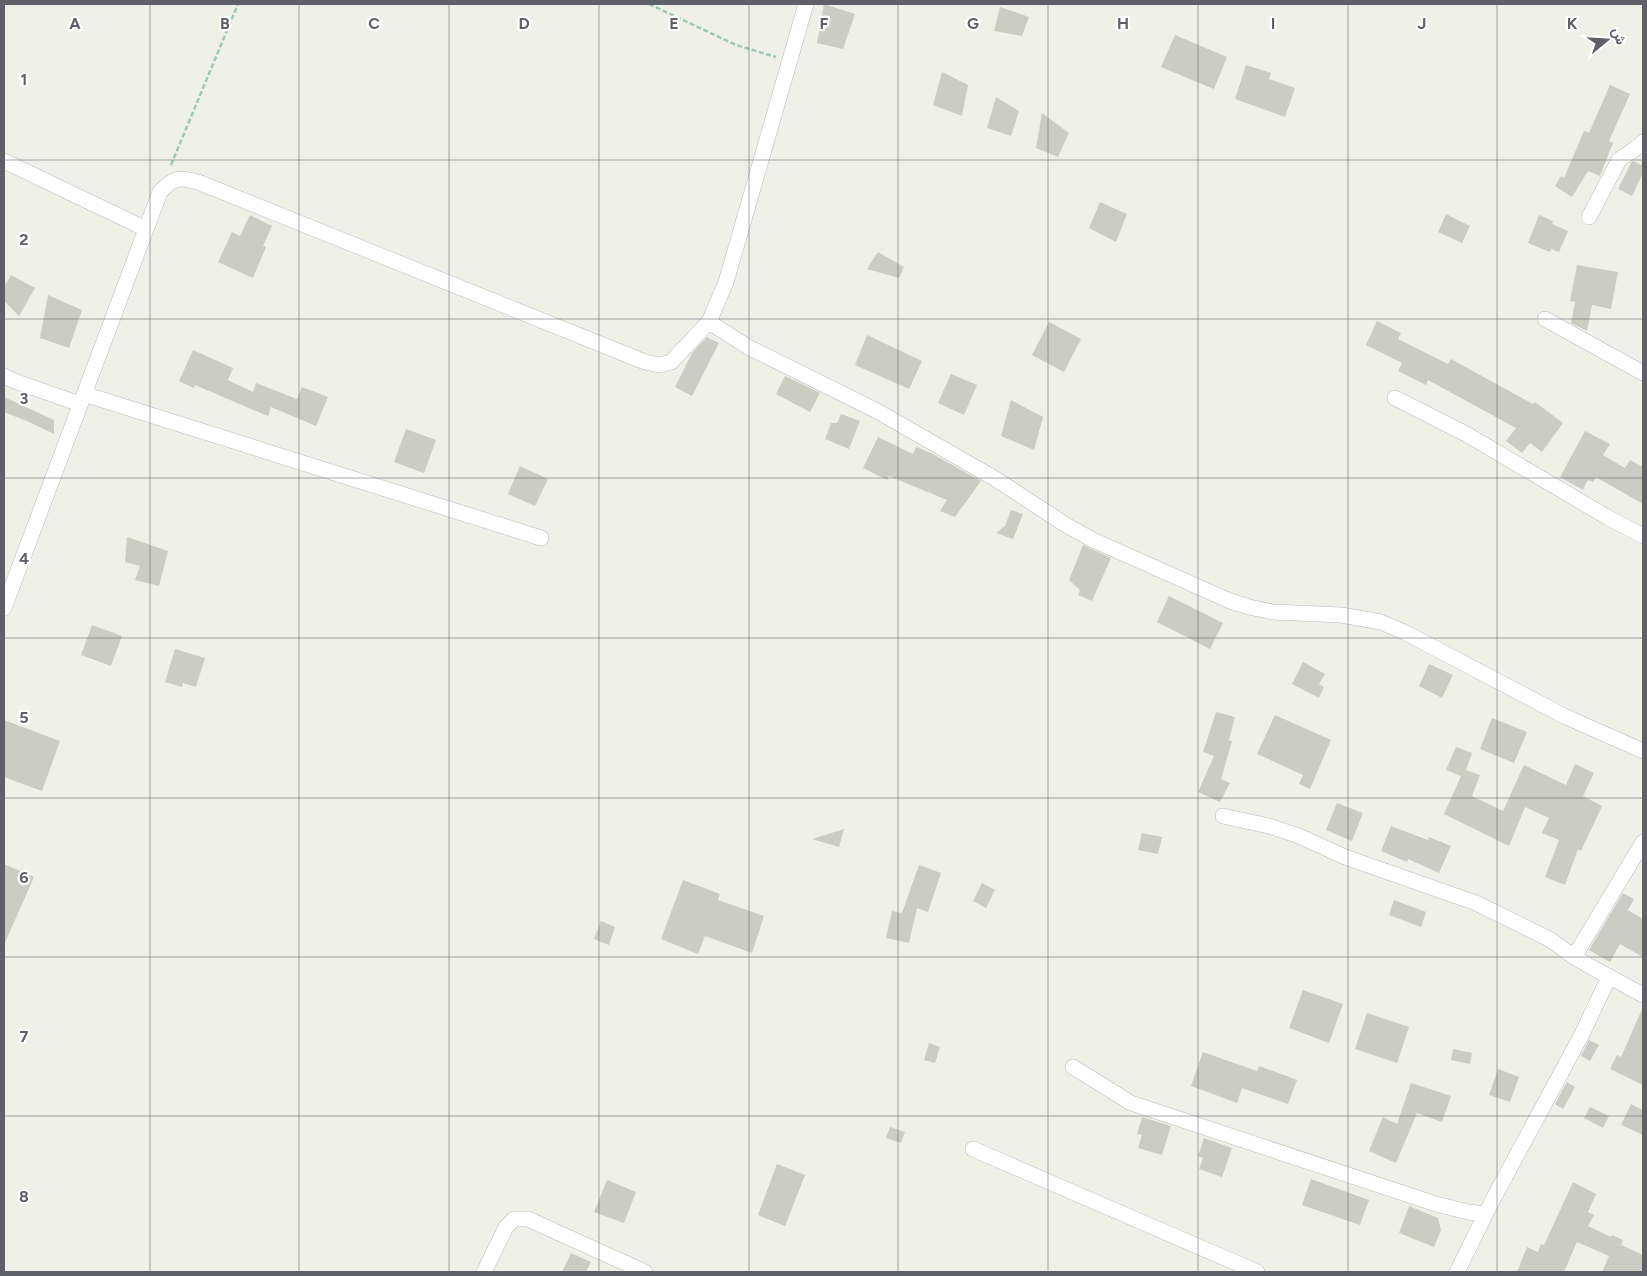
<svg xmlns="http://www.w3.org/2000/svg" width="1647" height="1276" font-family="Figtree,Vazirmatn,sans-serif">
  <rect width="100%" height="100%" fill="#eff0e7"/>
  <path fill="#cbccc3" d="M824,4L855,14L843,49L817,43Z
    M1000,7L1029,17L1022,36L994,31Z
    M1175,35L1227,57L1214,89L1161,67Z
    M1246,65L1271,73L1269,79L1295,88L1285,117L1235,99Z
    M942,72L968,85L962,116L933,105Z
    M1610,85L1630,94L1609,141L1613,143L1600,176L1588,171L1572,197L1555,186L1561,176L1564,178L1584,131L1589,133Z
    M996,97L1019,111L1011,136L987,128Z
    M1042,113L1069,133L1058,157L1036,148Z
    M1633,161L1643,166V173L1632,196L1618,189L1631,163Z
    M1100,202L1127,214L1116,242L1089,228Z
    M1446,214L1470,226L1462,243L1438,232Z
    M250,215L272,226L263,246L266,247L253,278L218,262L232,232L240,236Z
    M1539,215L1553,221L1552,224L1568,231L1559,252L1551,249L1550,252L1528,243Z
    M878,252L904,267L899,278L867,269Z
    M1577,265L1618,272L1611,309L1592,305L1587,331L1571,323L1575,302L1570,301Z
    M11,275L35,288L19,316L4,301V287Z
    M48,295L82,310L69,348L40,338Z
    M1377,321L1401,333L1398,339L1448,364L1451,359L1533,404L1535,402L1563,423L1542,452L1530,443L1522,453L1506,441L1516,428L1428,380L1426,385L1398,371L1402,363L1366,345Z
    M1049,322L1081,339L1064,372L1032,355Z
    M867,335L922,361L909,389L855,365Z
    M707,337L719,343L692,396L675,387L692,353Z
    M193,350L233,368L228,380L253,392L256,383L297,399L302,387L328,397L316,426L271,407L268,416L195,385L194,388L179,381Z
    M951,374L977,385L964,415L938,403Z
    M785,376L820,393L810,412L776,394Z
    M4,397L54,420V434L29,422L4,412Z
    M1011,400L1043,417L1034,450L1001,436Z
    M841,414L860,421L849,449L825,439L831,423H837Z
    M406,429L436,440L424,473L394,462Z
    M1585,431L1610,444L1603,455L1625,468L1630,460L1643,467V504L1596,477L1593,482L1588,480L1583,490L1560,477Z
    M878,437L913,454L916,447L931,453L981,481L955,517L940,511L947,500L889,476L887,480L863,468Z
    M520,466L548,479L535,506L508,494Z
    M1011,510L1023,514L1013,539L996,533L1005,526Z
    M127,537L168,551L159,586L135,580L140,566L125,562Z
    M1083,545L1111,558L1092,601L1078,595L1080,590L1069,580Z
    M1169,596L1223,623L1210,649L1157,622Z
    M92,625L122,636L111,666L81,655Z
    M175,649L205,658L196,687L183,683L182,687L165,682Z
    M1303,662L1325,674L1319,684L1324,687L1319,698L1292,684Z
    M1429,664L1453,675L1442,698L1419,686Z
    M1216,712L1235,717L1229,740L1232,741L1221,779L1230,783L1220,802L1198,792L1214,756L1203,752Z
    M1275,715L1331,740L1310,789L1299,784L1303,775L1257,754Z
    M1492,718L1527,732L1514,763L1480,749Z
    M4,720L60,741L42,791L4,777Z
    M1456,747L1472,753L1466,770L1480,775L1472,796L1503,811L1524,765L1566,785L1575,764L1594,773L1583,796L1602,806L1581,851L1578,849L1565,885L1545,877L1559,840L1542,833L1549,818L1525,807L1509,846L1444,814L1461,776L1446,770Z
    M1337,803L1363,813L1352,841L1326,830Z
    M1391,826L1428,840L1429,837L1451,846L1439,873L1408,859L1407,862L1381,851Z
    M844,829L839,847L812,839Z
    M1142,833L1162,837L1158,854L1138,850Z
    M4,864L34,877L4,945Z
    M919,865L941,873L928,912L917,908L909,943L886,938L892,911L902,913Z
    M683,880L720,894L718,900L764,916L752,953L705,936L698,954L661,939Z
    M982,883L995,890L986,908L973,901Z
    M1623,893L1634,899L1628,910L1643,919V957L1620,944L1610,962L1589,950Z
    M1394,900L1426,912L1421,927L1389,915Z
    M601,921L615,927L609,945L594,939Z
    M1303,990L1343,1004L1329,1043L1289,1028Z
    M1643,1007V1085L1610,1069L1617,1055L1621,1057Z
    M1367,1013L1409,1027L1397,1063L1355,1049Z
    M1589,1040L1599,1045L1590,1061L1581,1056Z
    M929,1043L940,1047L935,1063L924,1060Z
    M1453,1049L1472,1053L1470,1064L1451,1060Z
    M1203,1052L1257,1071L1259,1066L1297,1080L1288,1104L1242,1088L1237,1103L1191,1086Z
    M1498,1069L1519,1077L1510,1102L1489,1095Z
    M1567,1082L1575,1087L1563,1109L1555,1104Z
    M1411,1083L1451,1096L1442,1122L1417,1113L1396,1163L1369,1151L1383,1117L1397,1124Z
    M1631,1104L1643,1110V1135L1621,1125Z
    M1590,1107L1609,1116L1603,1128L1584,1118Z
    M1142,1117L1171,1126L1162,1155L1138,1148L1142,1135L1137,1134Z
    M890,1127L905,1132L901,1143L886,1138Z
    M1204,1138L1232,1148L1222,1177L1199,1169L1203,1158L1198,1156Z
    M777,1164L805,1175L785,1226L758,1215Z
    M1311,1179L1369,1200L1360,1225L1302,1205Z
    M607,1180L636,1192L624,1223L594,1212Z
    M1573,1182L1596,1194L1588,1212L1594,1215L1588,1226L1611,1237L1612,1235L1623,1240L1621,1245L1643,1255V1272H1602L1609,1256L1577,1242L1564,1272H1517L1527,1247L1538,1252L1541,1244L1544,1245Z
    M1409,1206L1438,1218L1441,1230L1434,1247L1399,1233Z
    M571,1253L591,1262L586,1272H562Z"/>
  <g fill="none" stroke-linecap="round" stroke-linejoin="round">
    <defs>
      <path id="street" d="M4,161L146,229
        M1589,217L1619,160C1627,153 1636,150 1643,142
        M1545,319L1643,373
        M709,322L748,347L877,411L994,478L1066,525L1093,540L1230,601L1249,607L1273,612L1341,615L1381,622L1406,633L1564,716L1643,751
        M4,376L17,382L80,404
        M84,394L541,538
        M1395,398L1466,434L1607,517L1643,536
        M4,608L160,192C174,177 179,177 198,182L645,362L659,365L671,362L709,322L726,282L806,4
        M1223,816L1269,826L1299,836L1345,857L1476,903L1551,940L1574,957L1595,969L1643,995
        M1574,957L1643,842
        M1073,1067L1131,1103L1436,1204L1468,1212L1486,1214
        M973,1149L1257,1272
        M484,1272L506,1227L514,1219H528L645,1272
        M1457,1272L1491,1203L1582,1034L1609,977"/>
    </defs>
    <use href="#street" stroke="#b9b9c0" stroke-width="16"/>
    <path stroke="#9ec7b6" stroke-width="2.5" stroke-dasharray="5 2.5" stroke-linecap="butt" d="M649,4L736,45L776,57
      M171,165L238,4"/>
    <use href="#street" stroke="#fff" stroke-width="15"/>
  </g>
  <path fill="none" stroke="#5e5f67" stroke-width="1" stroke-opacity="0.55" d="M150,4V1272M299,4V1272M449,4V1272M599,4V1272M749,4V1272M898,4V1272M1048,4V1272M1198,4V1272M1348,4V1272M1497,4V1272M4,160H1643M4,319H1643M4,478H1643M4,638H1643M4,798H1643M4,957H1643M4,1116H1643"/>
  <g font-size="16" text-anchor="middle" font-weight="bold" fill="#5e5f67" stroke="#fff" stroke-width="4.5" stroke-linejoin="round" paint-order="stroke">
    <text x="75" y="29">A</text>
    <text x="225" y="29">B</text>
    <text x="374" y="29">C</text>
    <text x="524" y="29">D</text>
    <text x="674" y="29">E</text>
    <text x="824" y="29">F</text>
    <text x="973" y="29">G</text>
    <text x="1123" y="29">H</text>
    <text x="1273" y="29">I</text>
    <text x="1422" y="29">J</text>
    <text x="1572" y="29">K</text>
    <text x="24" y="85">1</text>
    <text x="24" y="245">2</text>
    <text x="24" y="404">3</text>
    <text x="24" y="564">4</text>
    <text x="24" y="723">5</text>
    <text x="24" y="883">6</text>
    <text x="24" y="1042">7</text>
    <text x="24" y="1202">8</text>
  </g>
  <rect width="1647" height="1276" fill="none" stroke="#5e5f67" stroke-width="10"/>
  <g transform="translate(1607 40) rotate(72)" stroke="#ffffff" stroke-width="4" paint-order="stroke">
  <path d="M0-4L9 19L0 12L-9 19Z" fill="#5e5f67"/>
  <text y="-8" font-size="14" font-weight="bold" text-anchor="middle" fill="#5e5f67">ش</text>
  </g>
</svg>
